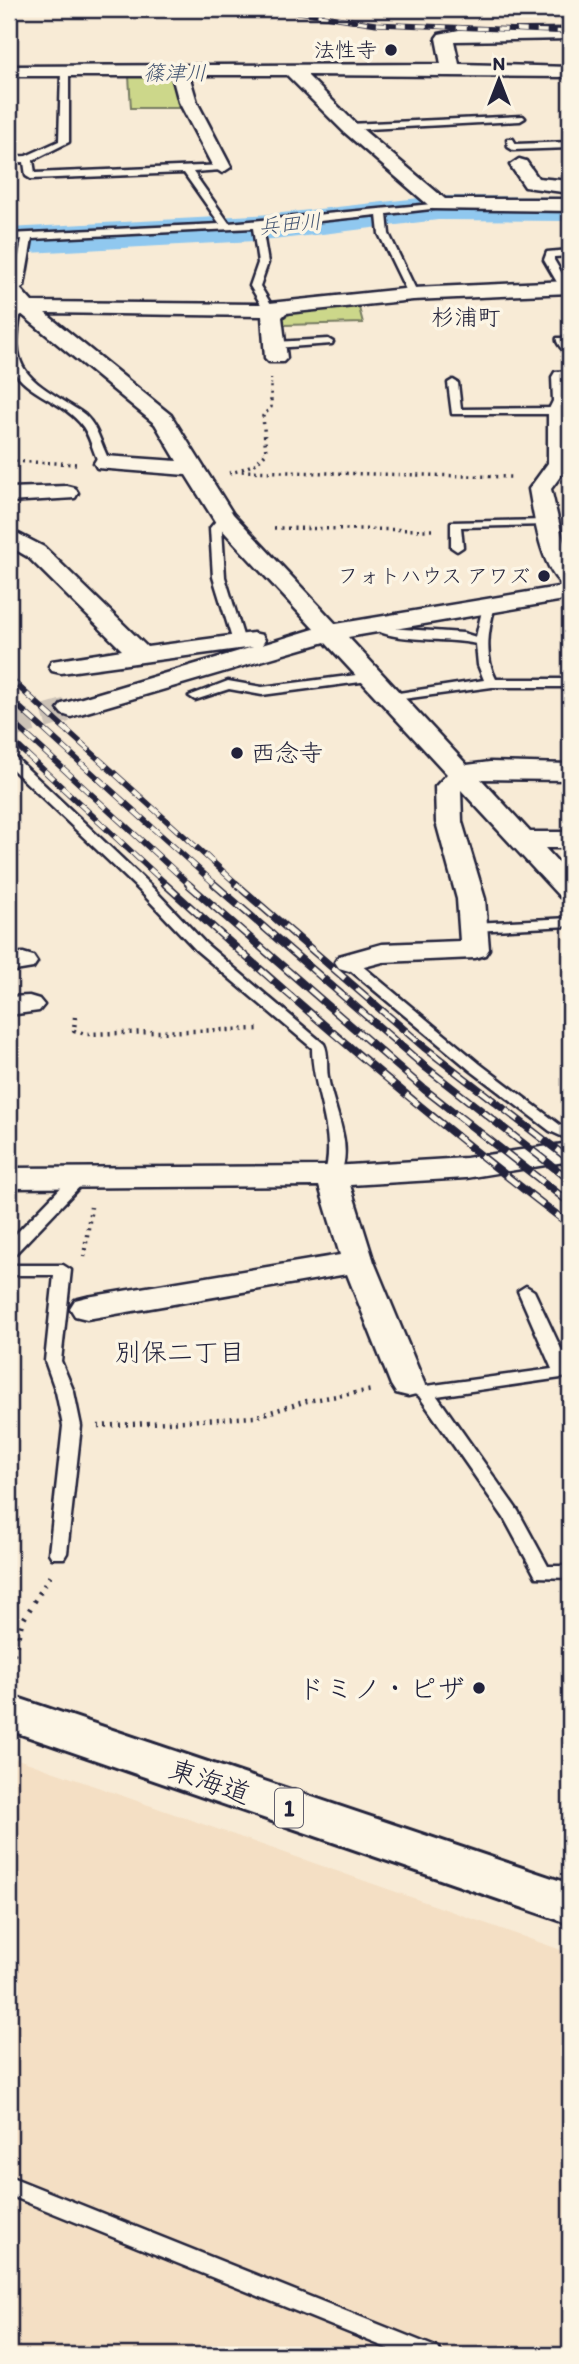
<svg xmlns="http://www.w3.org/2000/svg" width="579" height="2364" font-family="Itim,'Klee One',sans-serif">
  <rect width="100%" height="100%" fill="#f8ebd6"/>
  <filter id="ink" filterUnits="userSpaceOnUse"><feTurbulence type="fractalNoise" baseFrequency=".0143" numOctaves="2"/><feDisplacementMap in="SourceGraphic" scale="14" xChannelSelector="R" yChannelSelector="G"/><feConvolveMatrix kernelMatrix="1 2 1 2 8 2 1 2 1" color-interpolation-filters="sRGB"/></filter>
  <g filter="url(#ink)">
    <path fill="#f4dfc4" d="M9,1756L570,1953V2355H9Z"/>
    <path fill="#ccd78a" stroke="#777c62" stroke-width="2" d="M129,76H174L185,108H131Z
      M358,304L363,323L284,325L283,318L297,310Z"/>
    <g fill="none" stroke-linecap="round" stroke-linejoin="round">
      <path fill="#90c8ef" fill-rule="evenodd" d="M438,196L570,197V221L438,220L273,240L9,254V228L273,214Z"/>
      <path stroke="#cdc3b7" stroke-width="24" stroke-dasharray="24 12" stroke-linecap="butt" d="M9,727L71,709"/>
      <defs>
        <path id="service" d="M65,68L69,71V142L33,160L35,173L225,165V169L222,170L193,172L229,223L443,203L445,205L440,208L387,214L389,234L418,294L413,297L408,294L379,234L377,215L262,227L268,263L260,286L274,309L269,312L265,311L250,286L258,263L253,228L32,239L24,286L16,294H9V290L14,285L22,239L9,240V234L220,224L184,173L31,179L26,176L24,162L9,163V157L26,156L59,141L61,71Z
          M523,116L525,118L520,121L349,130L344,127L349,124Z
          M507,139H513L516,144L570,142V148L513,150L508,147Z
          M570,250V256L554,257V260L570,287L565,290L561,289L544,260L547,252Z
          M27,306L32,309L20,316C12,364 22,375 62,400C69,405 78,409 85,415C99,428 101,447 111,463L109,465L99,463C92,450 90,434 80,423C59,398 22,394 9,362L10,314Z
          M557,338H565L570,345V354C565,353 555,343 557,338Z
          M328,339L333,342L332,344L275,348L270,345L275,342Z
          M453,380L458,383L461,409L559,408L564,411L559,414H452L448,383Z
          M224,515L230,518L222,528L225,577L245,642L239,646L233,642L213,577L210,528L220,516Z
          M546,520L552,523L550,525L461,527L463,547L457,551L451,547V522Z
          M489,602L495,606C488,630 484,656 496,679H570V687H492L388,701L386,698L392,694L484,680L478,665L476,644C448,637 393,643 373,628V622H381L388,628L463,633L476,637L483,606Z
          M372,673L376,674V680L262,695L229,689L195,700L189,696L228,681L262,687Z
          M9,755L14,756L149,884L206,944L324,1044C329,1053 326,1066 328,1077C333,1110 356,1147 338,1179H326L324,1176C338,1134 312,1091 312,1048L196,950L139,890L9,766Z
          M570,918V926L473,931L466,927L473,923Z
          M349,958L354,959L480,1064L560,1125L570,1129V1140L550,1131L470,1070L344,965L342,962Z
          M79,1173L85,1175L87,1178L85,1181L15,1254L9,1255V1241L73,1175Z
          M9,1265H63L71,1270L61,1361L74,1392L81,1426L67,1553L64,1558H52L49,1553L63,1426L56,1392L45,1361L54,1275H9Z
          M526,1286L534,1291L562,1351L570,1350V1360L567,1361L570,1372L568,1377L437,1396L518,1511L548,1566H570V1578L536,1577L504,1518L419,1396L402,1389L399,1385L408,1379L426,1386L552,1369L518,1291Z
          M9,2176L438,2348L442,2355H404L9,2195Z"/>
        <path id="minor" d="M570,29V39L454,41L459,64L570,67V77L307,75L355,123L445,199H570V211L433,209L343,131L287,75H189L197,102L231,167L222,173L213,167L179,102L172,76H9V66L441,64L436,38L439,34L459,30Z
          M519,159L526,161L538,178L570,181V193L525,187L510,165Z
          M570,281V293L413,300L286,313L282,317L287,358L283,362H269L265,358L262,316L45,313L171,415L233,514L336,624L564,586C541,570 534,516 529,489L548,463V411L553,401L552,377L555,372L570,371V463L551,489L562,536L570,560V599L348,637L467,765L490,762L570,764V780L481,779L530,832H570V848H545L570,875V899L560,897L461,790L462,822L485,899L489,949L485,955L475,958L383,962L349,971L339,968L335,962L339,956L382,944L460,941L457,899L436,822L435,787L447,774L325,642L80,714L71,717L62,714L58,709L62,704L253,647L61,673L52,671L49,666L52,661L122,650L28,557L9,546V529L44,547L147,647L253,633L262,635L265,640L262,645L314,629L216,523L186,475L97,468L94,463L97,458L105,456L177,461L155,424L20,313L9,300V282L16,284L32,302L260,304L413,288Z
          M67,486L75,488L78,493L75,498L9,502V488Z
          M23,953L33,956L37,962L33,968L9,972V954Z
          M29,996L39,999L44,1005L39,1011L9,1015V997Z
          M570,1143V1161L466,1178L350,1185L374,1262L425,1385L420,1393L408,1396L396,1393L391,1385L347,1274L87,1319L75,1316L70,1308L75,1300L87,1297L340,1255L319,1186L9,1188V1168L332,1166L466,1158Z"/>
        <path id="trunk" d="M9,1695L570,1884V1924L9,1730Z"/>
      </defs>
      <use href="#service" stroke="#22223b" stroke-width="5"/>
      <use href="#minor" stroke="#22223b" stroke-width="5"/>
      <use href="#trunk" stroke="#22223b" stroke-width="6"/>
      <path stroke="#22223b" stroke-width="2.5" stroke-dasharray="1 3.5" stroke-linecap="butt" d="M271,379V387"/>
      <path stroke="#22223b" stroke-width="3.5" stroke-dasharray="2 4.5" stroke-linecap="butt" d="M9,461L78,464
        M242,469L255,464L266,453L263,416L271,407V385
        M229,473L238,471L513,477
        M274,528L433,530"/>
      <path stroke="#22223b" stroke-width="4.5" stroke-dasharray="2 5" stroke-linecap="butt" d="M75,1017L74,1031L86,1034L261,1029
        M84,1257L91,1207
        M98,1426L254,1417L307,1401L373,1390"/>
      <path stroke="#22223b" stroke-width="5" stroke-dasharray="2.5 7" stroke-linecap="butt" d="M9,1673L22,1622L50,1576"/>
      <use href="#service" fill="#fcf5e5" fill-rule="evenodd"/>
      <use href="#minor" fill="#fcf5e5" fill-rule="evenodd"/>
      <use href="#trunk" fill="#fcf5e5" fill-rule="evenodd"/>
      <defs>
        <path id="rail-far2" d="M278,9L376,24L570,32"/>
        <path id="rail-far1" d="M9,678L238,885
          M9,698L216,885
          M9,719L190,885
          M9,738L167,885"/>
        <path id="rail" d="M165,884C296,1003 429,1118 570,1225
          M188,884L424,1089L570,1203
          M214,884L424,1066L570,1180
          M236,884L424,1047L570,1160"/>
      </defs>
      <use href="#rail-far2" stroke="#22223b" stroke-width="5"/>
      <use href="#rail-far1" stroke="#22223b" stroke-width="6"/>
      <use href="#rail" stroke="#22223b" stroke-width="8"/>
      <use href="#rail-far2" stroke="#fcf5e5" stroke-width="3.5" stroke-dasharray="10" stroke-linecap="butt"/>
      <use href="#rail-far1" stroke="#fcf5e5" stroke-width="4.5" stroke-dasharray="12" stroke-linecap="butt"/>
      <use href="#rail" stroke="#fcf5e5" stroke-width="5" stroke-dasharray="16" stroke-linecap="butt"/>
    </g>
  </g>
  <g fill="#22223b" stroke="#fcf5e5" stroke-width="2.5">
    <circle cx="391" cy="50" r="7"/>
    <circle cx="544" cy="576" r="7"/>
    <circle cx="237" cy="753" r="7"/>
    <circle cx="479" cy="1688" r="7"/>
  </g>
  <g text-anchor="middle" stroke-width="7" stroke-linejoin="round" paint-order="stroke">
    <g font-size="21" fill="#22223b" stroke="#fcf5e5" text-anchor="end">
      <text x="377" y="57">法性寺</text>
      <text x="530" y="583">フォトハウス アワズ</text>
    </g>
    <g font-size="21" font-style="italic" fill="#435471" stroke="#fcf5e5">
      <text x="175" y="80">篠津川</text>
      <text transform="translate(290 224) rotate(-5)" y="7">兵田川</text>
    </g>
    <g font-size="23" fill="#22223b" stroke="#fcf5e5">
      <text x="466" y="325">杉浦町</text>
    </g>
    <rect fill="#fcf5e5" stroke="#63616e" stroke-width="2" x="275" y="1788.5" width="28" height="39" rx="5"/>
    <g font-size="23" font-weight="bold" fill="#22223b">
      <text x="289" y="1816">1</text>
    </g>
    <g font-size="24" fill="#22223b" stroke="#fcf5e5" text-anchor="start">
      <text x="251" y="761">西念寺</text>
    </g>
    <g font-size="26" fill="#22223b" stroke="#fcf5e5">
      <text x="180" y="1361">別保二丁目</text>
    </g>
    <g font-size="28" fill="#22223b" stroke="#fcf5e5" text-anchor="end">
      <text x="465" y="1698">ドミノ・ピザ</text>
    </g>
    <g font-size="28" fill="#22223b" stroke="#fcf5e5">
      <text transform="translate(210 1781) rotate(19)" y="10">東海道</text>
    </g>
  </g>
  <rect width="579" height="2364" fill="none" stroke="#fcf5e5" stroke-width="35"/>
  <rect x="18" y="18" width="544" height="2329" fill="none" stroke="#22223b" stroke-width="2.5" filter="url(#ink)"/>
  <g transform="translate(499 80)" stroke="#fcf5e5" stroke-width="5" paint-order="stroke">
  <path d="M0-5L12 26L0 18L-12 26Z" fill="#22223b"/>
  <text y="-10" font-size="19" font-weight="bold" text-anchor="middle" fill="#22223b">N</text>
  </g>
</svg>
